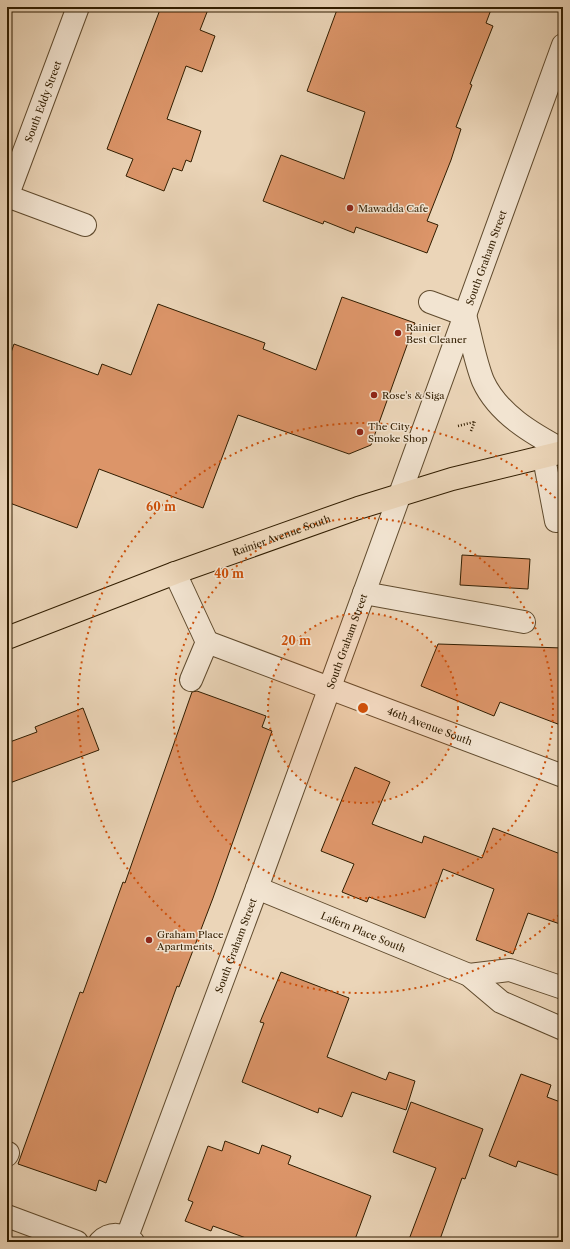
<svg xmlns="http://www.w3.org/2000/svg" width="570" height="1249" font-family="'Libre Caslon Text',serif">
  <rect width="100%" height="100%" fill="#ebd5b8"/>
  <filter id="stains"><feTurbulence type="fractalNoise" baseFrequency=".005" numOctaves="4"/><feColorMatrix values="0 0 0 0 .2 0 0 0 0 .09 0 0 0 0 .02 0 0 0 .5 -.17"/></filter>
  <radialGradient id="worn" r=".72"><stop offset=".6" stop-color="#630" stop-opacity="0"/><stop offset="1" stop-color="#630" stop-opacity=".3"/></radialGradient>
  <path fill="#dc9569" stroke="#311d00" d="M161,7H209L200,30L215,36L202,72L186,66L167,119L201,131L191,162L186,160L182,171L173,168L164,191L126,176L133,159L107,149Z
    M338,7H492L486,23L493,26L470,84L472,85L456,127L461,129L451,160L427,221L438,225L427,253L356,227L354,233L324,221L323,224L263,201L281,155L344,179L365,112L307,91Z
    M342,297L415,323L371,445L349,454L238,415L203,508L99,469L77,528L7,502V364L14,344L98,375L102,364L131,375L158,304L265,343L263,349L316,370Z
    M462,555L530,559L528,589L460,585Z
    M438,644L563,648V726L500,702L494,716L421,686Z
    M197,691L266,716L262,727L272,731L213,898L179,987L177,986L106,1183L99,1180L96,1191L18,1164L80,992L83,993L123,882L125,883L192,692Z
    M83,708L99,750L7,784V743L37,732L35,727Z
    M355,767L390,782L372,824L422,843L424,836L482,858L493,828L563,855V925L528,913L513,954L476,940L494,889L443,869L425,918L369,897L367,902L342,892L354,864L321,851Z
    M281,972L349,998L327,1057L386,1080L389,1072L415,1081L406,1110L352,1092L342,1117L319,1108L318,1113L242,1082L264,1023L260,1022Z
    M521,1074L551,1085L547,1097L563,1103V1177L518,1161L516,1167L489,1156Z
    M411,1102L483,1129L465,1179L462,1178L439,1242H408L436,1168L393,1152Z
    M225,1141L259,1154L262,1145L291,1156L288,1164L371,1196L354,1242H257L213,1226L211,1231L185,1221L193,1202L188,1200L208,1146L222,1151Z"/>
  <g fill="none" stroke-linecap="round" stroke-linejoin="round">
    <defs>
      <g id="minor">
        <path d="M7,196L85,225"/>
        <path id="s1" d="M7,197L78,7"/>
        <path d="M430,302L465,315C471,337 475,361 483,381C498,414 533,434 563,450"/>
        <path d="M544,458L556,521"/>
        <path d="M175,573L207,642L191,680"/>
        <path d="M364,593L524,622"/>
        <path id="s2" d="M207,642L563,776"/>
        <path id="s3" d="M257,888L469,975L501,1002L563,1029"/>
        <path d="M469,975L510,970L563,988"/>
        <path d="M7,1155L8,1153"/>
        <path d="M7,1216L77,1242"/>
        <path id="s4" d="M127,1237L257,888L563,45"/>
        <path d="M100,1242C110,1232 123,1233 133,1242"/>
      </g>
      <g id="major">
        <path id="s5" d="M7,638L175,573L358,508L452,479L563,452"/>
      </g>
    </defs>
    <use href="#minor" stroke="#604b2e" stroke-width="24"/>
    <use href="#major" stroke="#311d00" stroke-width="24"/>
    <path stroke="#311d00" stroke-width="2.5" stroke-dasharray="1 2" stroke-linecap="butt" d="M458,426L474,422
      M471,431L475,421"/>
    <use href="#minor" stroke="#f2e4d1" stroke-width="22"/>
    <use href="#major" stroke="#ebd5b8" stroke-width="22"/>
  </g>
  <circle cx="363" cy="708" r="95" fill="#cd500a" fill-opacity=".12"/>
  <g fill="none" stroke="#cd500a" stroke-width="2" stroke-dasharray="2 4">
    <circle cx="363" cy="708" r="95"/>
    <circle cx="363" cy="708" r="190"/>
    <path d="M563 911A285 285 0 1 1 563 505"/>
  </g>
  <g fill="#8f2418" stroke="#f2e4d1" stroke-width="1.5">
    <circle cx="350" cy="208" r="4"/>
    <circle cx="398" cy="333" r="4"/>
    <circle cx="374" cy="395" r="4"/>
    <circle cx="360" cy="432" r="4"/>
    <circle cx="149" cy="940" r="4"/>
  </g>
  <g text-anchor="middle" stroke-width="3" stroke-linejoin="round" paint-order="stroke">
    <g font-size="10" fill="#311d00" stroke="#f2e4d1">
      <text dy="4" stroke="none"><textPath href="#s1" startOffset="102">South Eddy Street</textPath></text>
      <text dy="4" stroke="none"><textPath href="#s4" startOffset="1043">South Graham Street</textPath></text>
      <text dy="4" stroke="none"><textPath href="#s5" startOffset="293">Rainier Avenue South</textPath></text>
      <text dy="4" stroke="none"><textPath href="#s4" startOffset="635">South Graham Street</textPath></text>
      <text dy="4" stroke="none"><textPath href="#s2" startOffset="238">46th Avenue South</textPath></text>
      <text dy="4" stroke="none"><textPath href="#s3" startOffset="115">Lafern Place South</textPath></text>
      <text dy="4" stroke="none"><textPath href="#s4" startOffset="311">South Graham Street</textPath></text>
    </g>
    <g font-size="10" fill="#311d00" stroke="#f2e4d1" text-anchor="start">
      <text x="358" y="212">Mawadda Cafe</text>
      <text x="406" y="331">Rainier<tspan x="406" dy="12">Best Cleaner</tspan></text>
      <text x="382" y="399">Rose's &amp; Siga</text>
      <text x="368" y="430">The City<tspan x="368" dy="12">Smoke Shop</tspan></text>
      <text x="157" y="938">Graham Place<tspan x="157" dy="12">Apartments</tspan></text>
    </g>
  </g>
  <circle cx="363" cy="708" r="6" fill="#cd500a" stroke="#f2e4d1" stroke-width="2"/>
  <g font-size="12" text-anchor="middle" font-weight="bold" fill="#cd500a" stroke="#f2e4d1" stroke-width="3" stroke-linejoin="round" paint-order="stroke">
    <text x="161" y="511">60 m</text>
    <text x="229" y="578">40 m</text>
    <text x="296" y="645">20 m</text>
  </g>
  <rect width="570" height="1249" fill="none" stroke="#ebd5b8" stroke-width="24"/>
  <rect x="8" y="8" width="554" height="1233" fill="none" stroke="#311d00" stroke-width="2"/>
  <rect x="12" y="12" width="546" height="1225" fill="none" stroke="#311d00"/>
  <rect width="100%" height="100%" filter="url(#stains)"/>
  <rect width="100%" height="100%" fill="url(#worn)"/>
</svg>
